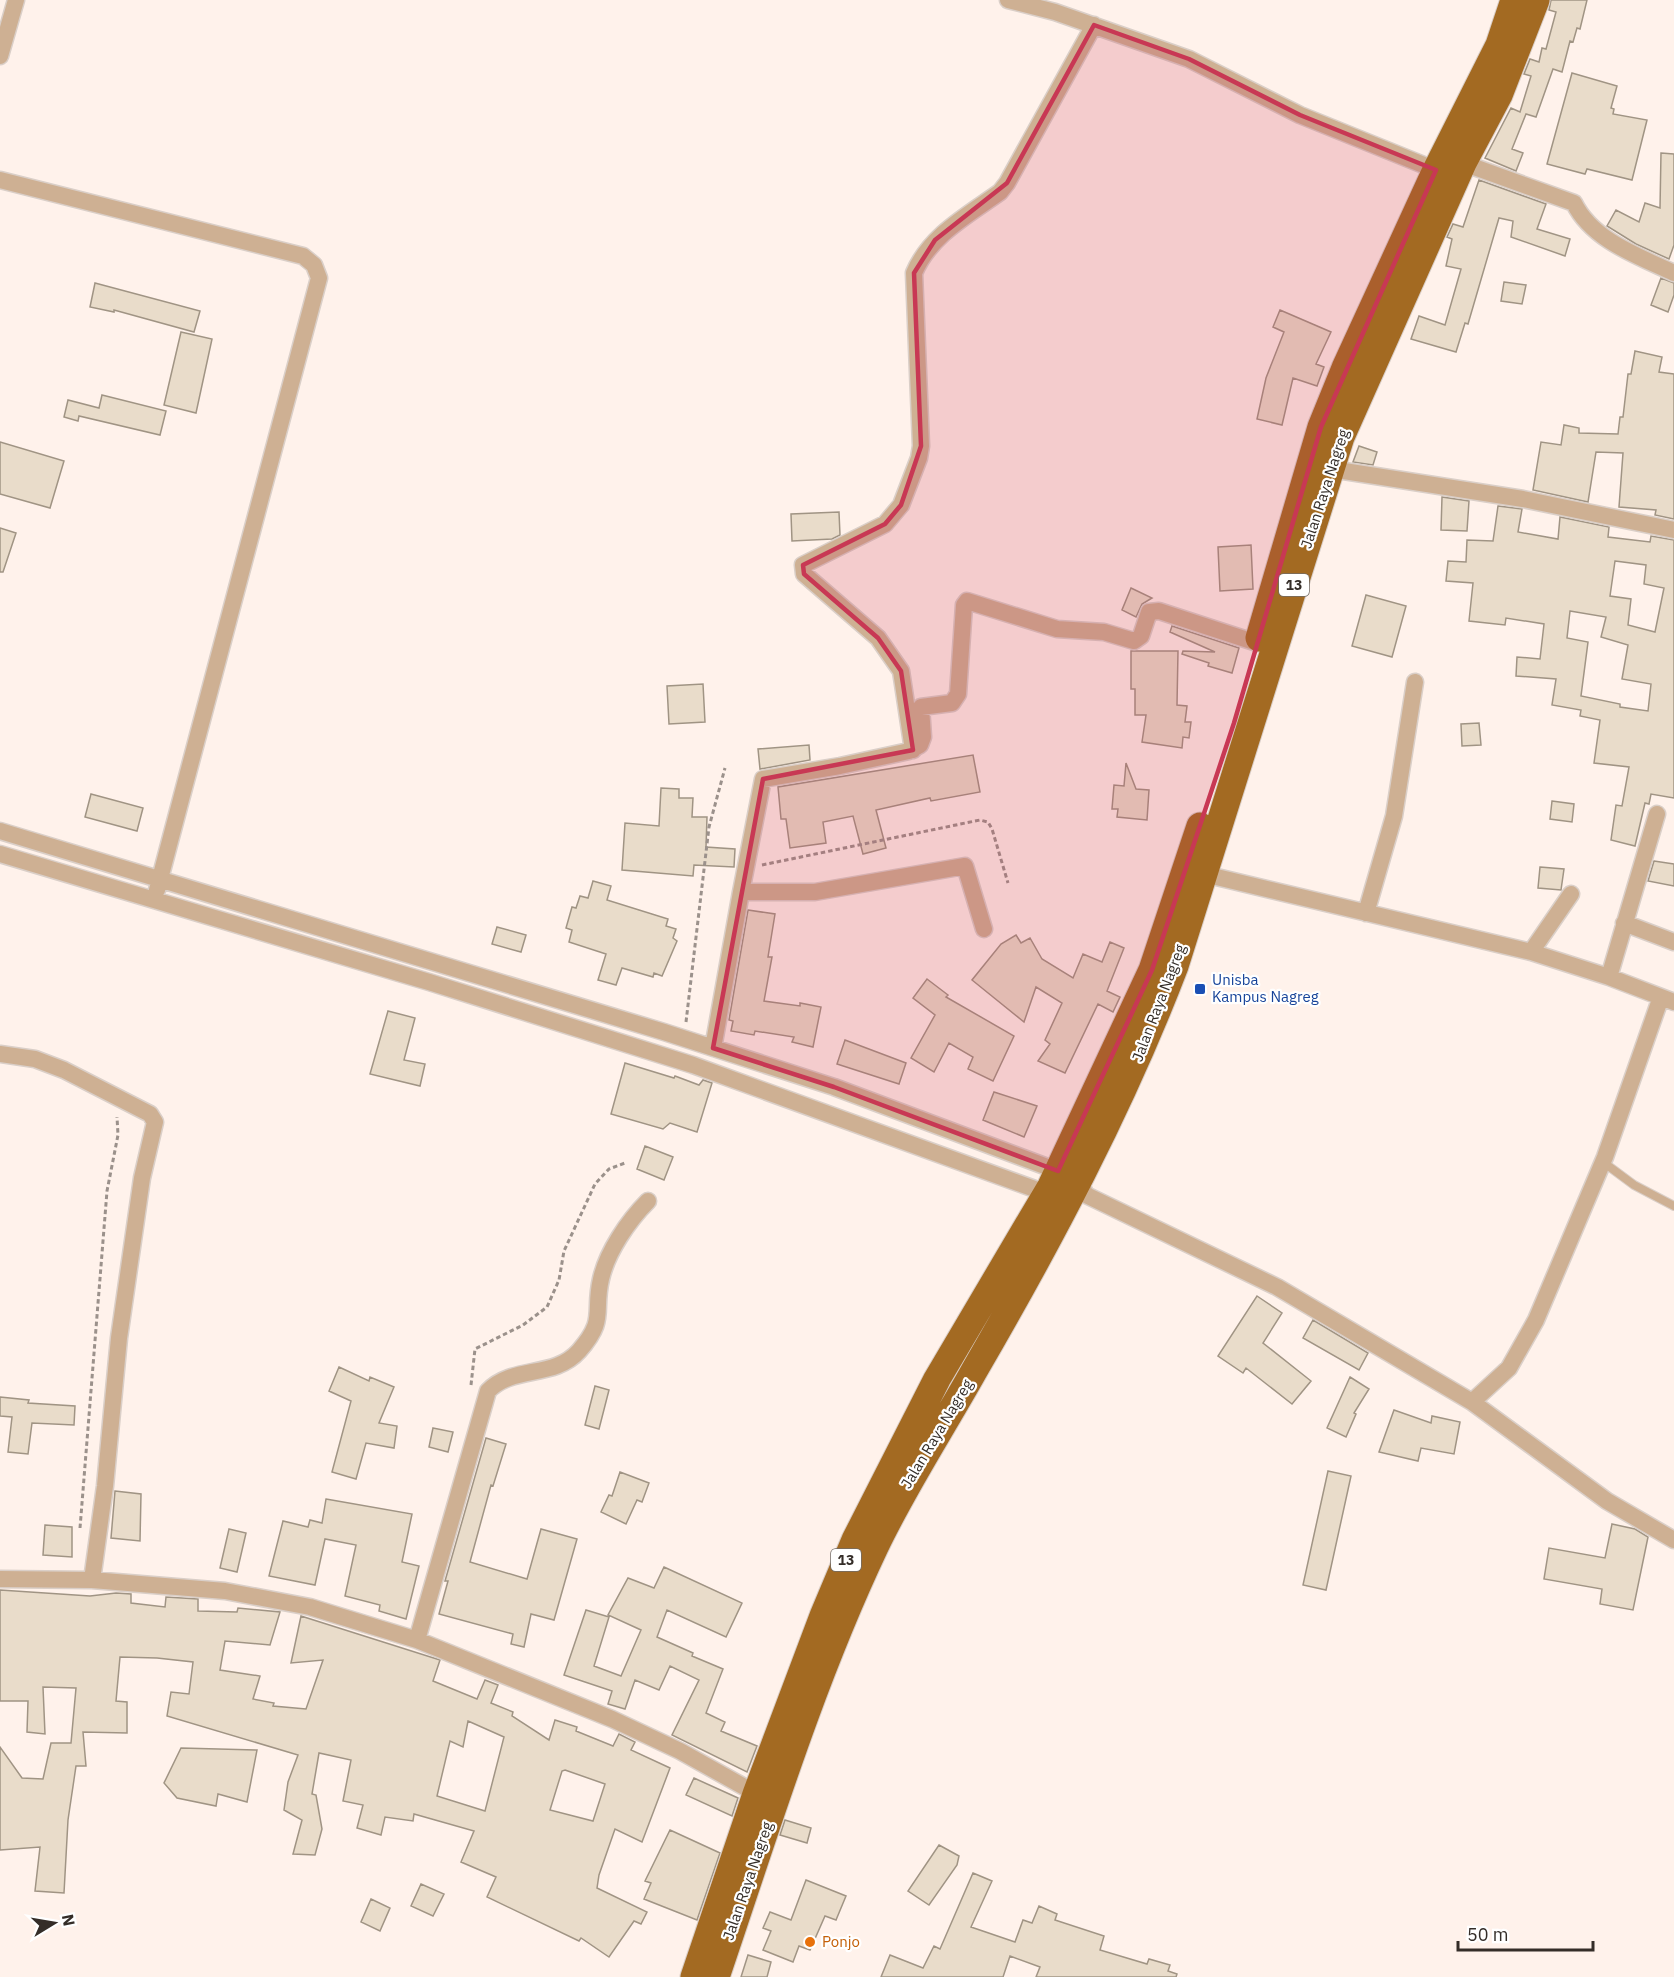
<svg xmlns="http://www.w3.org/2000/svg" width="1674" height="1977" font-family="'IBM Plex Sans',sans-serif">
  <rect width="100%" height="100%" fill="#fff2eb"/>
  <path fill="#e9dcca" stroke="#a09484" stroke-width="1.5" fill-rule="evenodd" d="M1551,0H1587L1580,29L1577,28L1573,42L1570,41L1562,72L1553,69L1536,117L1526,114L1512,149L1523,153L1516,171L1485,158L1511,108L1520,112L1531,76L1524,74L1530,59L1539,62L1542,48L1546,49L1556,12L1549,10Z
    M1572,73L1617,86L1611,108L1614,109L1613,114L1647,120L1632,180L1587,169L1585,174L1547,164Z
    M1661,153L1674,154V245L1669,259L1636,244L1607,226L1616,210L1639,222L1645,203L1660,208Z
    M1479,180L1546,204L1537,229L1570,239L1565,256L1511,237L1513,221L1499,218L1468,324L1465,323L1456,352L1411,339L1419,316L1445,325L1461,269L1446,266L1452,239L1447,237L1453,224L1463,227Z
    M1661,278L1674,283V295L1668,312L1651,305Z
    M1504,282L1526,285L1522,304L1501,301Z
    M95,283L200,311L194,332L114,310V312L90,307Z
    M1280,310L1331,332L1316,364L1324,367L1317,386L1293,378L1282,425L1257,419L1266,378L1284,332L1273,327Z
    M181,332L212,339L196,413L164,405Z
    M1635,351L1662,357L1659,372L1674,374V519L1655,515L1656,510L1619,507L1623,453L1596,452L1588,502L1533,490L1541,442L1561,445L1564,425L1579,428V433L1618,434L1620,417H1623L1628,374H1631Z
    M102,395L166,411L160,435L79,416L78,421L64,417L68,400L99,408Z
    M0,442L64,461L50,508L0,494Z
    M1359,446L1377,452L1373,465L1353,462Z
    M1442,497L1469,501L1467,531L1441,530Z
    M1498,506L1522,509L1518,532L1558,539L1560,517L1609,527L1608,537L1650,542L1651,536L1674,540V798L1651,794L1649,804L1645,803L1635,846L1611,840L1616,805L1622,806L1629,767L1594,763L1600,720L1580,716L1581,710L1552,705L1556,679L1516,676L1517,657L1540,659L1544,624L1506,618L1505,625L1469,621L1473,583L1446,581L1448,561L1466,562L1467,540L1493,541ZM1615,561L1646,565L1644,584L1664,588L1655,632L1628,625L1631,599L1610,596ZM1570,611L1606,617L1601,637L1628,645L1622,679L1651,684L1648,711L1620,707V704L1581,696L1588,642L1567,638Z
    M839,512L840,535L832,539L792,541L791,514Z
    M0,528L16,533L3,572H0Z
    M1251,545L1253,589L1220,591L1218,547Z
    M1131,588L1152,598L1142,604L1136,617L1122,610Z
    M1366,595L1406,606L1392,657L1352,646Z
    M1172,626L1239,648L1232,673L1208,666L1209,663L1182,654L1183,651L1215,652L1170,632Z
    M1131,651H1178L1177,705L1187,706L1185,722H1191L1189,738L1183,737L1182,748L1142,742L1146,715H1135V689H1131Z
    M703,684L705,722L669,724L667,686Z
    M1479,723L1481,745L1462,746L1461,724Z
    M809,745L810,760L760,769L758,749Z
    M973,755L980,792L931,801L930,798L876,810L886,848L863,854L853,816L823,822L826,843L790,848L786,819H781L778,787Z
    M1126,763L1136,789L1149,790L1147,820L1117,817L1118,809H1112L1114,785L1124,786Z
    M661,788L679,789V798H693L692,817H707L706,847L735,849L734,867L694,865L693,876L622,870L625,823L659,826Z
    M91,794L143,808L137,831L85,817Z
    M1552,801L1574,804L1572,822L1550,819Z
    M1654,861L1674,864V886L1648,881Z
    M1540,867L1564,869L1561,890L1538,888Z
    M593,881L611,886L607,900L668,919L666,926L676,929L673,938L677,941L662,976L654,973L653,977L622,968L616,985L598,980L606,954L569,942L572,930L566,928L572,907L576,908L580,896L588,898Z
    M748,910L775,914L768,957H772L764,1001L800,1006V1003L821,1007L813,1047L792,1042L794,1037L755,1031L754,1035L731,1031L733,1021L729,1020Z
    M497,927L526,935L521,952L492,944Z
    M1016,935L1021,943L1030,938L1042,959L1073,978L1083,954L1102,962L1110,942L1124,948L1107,991L1120,997L1113,1012L1098,1004L1065,1073L1038,1061L1050,1044L1045,1040L1062,1003L1036,987L1024,1022L972,980L1001,944Z
    M927,979L948,995L946,997L1014,1036L993,1081L968,1069L973,1057L949,1043L934,1072L911,1058L935,1015L913,998Z
    M388,1011L415,1018L404,1060L425,1064L420,1086L370,1074Z
    M845,1040L906,1063L899,1084L837,1064Z
    M625,1063L674,1078L675,1076L699,1085L703,1080L712,1083L697,1132L670,1123L663,1129L611,1114Z
    M994,1092L1037,1106L1024,1137L983,1120Z
    M645,1146L673,1157L664,1180L637,1169Z
    M1257,1296L1282,1313L1263,1343L1311,1381L1292,1404L1246,1368L1243,1373L1218,1356Z
    M1313,1320L1368,1353L1359,1370L1303,1338Z
    M339,1367L369,1381L370,1377L394,1387L379,1423L397,1426L394,1448L366,1443L356,1479L332,1472L351,1401L329,1391Z
    M1350,1377L1369,1389L1354,1413L1356,1414L1346,1437L1327,1428Z
    M595,1386L609,1390L599,1429L585,1425Z
    M0,1397L29,1400L28,1403L75,1406L74,1425L32,1423L28,1454L8,1452L12,1417L0,1416Z
    M1394,1410L1431,1423L1432,1416L1460,1422L1454,1454L1421,1448L1418,1461L1379,1452Z
    M433,1428L453,1432L448,1452L429,1447Z
    M486,1438L506,1444L493,1486L491,1485L470,1562L527,1579L541,1529L577,1539L554,1620L531,1614L524,1647L511,1644L513,1634L439,1614L448,1581H445Z
    M1328,1471L1351,1476L1326,1590L1303,1585Z
    M620,1472L649,1483L642,1502L637,1500L626,1524L601,1512L609,1495L612,1496Z
    M115,1491L141,1494L140,1541L111,1538Z
    M326,1499L412,1514L402,1562L419,1566L406,1619L379,1611L380,1605L345,1596L356,1545L325,1539L315,1585L269,1576L283,1521L308,1527L310,1520L322,1523Z
    M1612,1524L1635,1529L1648,1537L1633,1610L1600,1604L1602,1589L1544,1579L1549,1548L1605,1558Z
    M45,1525L72,1527V1557L43,1555Z
    M229,1529L246,1533L237,1572L220,1568Z
    M664,1567L742,1603L726,1637L667,1610L657,1637L693,1653L692,1656L723,1669L706,1713L725,1722L721,1731L757,1746L747,1772L672,1735L699,1680L670,1666L659,1690L635,1680L625,1709L608,1704L612,1691L564,1675L586,1610L609,1617L594,1666L621,1676L641,1630L608,1615L628,1578L654,1588Z
    M0,1590L90,1596L116,1593L131,1594V1603L165,1607L166,1597L198,1599V1611L237,1612L238,1608L280,1612L270,1645L225,1641L220,1670L260,1676L253,1699L274,1703L273,1706L306,1709L323,1660L291,1663L301,1616L440,1660L433,1681L477,1699L485,1680L498,1685L491,1703L513,1712L512,1716L549,1740L555,1720L577,1727L576,1731L613,1746L619,1734L635,1742L631,1750L670,1768L642,1842L615,1829L599,1875L597,1888L647,1912L641,1924L634,1921L609,1957L581,1938L579,1941L487,1897L496,1877L461,1862L474,1831L414,1814L413,1821L385,1817L381,1835L357,1828L363,1805L343,1801L351,1760L319,1753L312,1794L316,1795L322,1829L315,1855L293,1854L302,1820L284,1810L288,1782L298,1755L167,1716L171,1692L189,1694L193,1662L157,1658L120,1657L116,1701L127,1702V1733L83,1732L86,1766H76L68,1820L64,1893L35,1891L40,1847L0,1850V1747L22,1778L43,1779L51,1743H71L76,1688L43,1687L45,1734L27,1732L28,1701H0ZM468,1721L504,1737L485,1811L437,1796L450,1741L463,1747ZM565,1770L605,1784L593,1821L550,1810L562,1771Z
    M181,1748L257,1750L247,1802L218,1794L216,1806L177,1798L164,1783Z
    M694,1778L738,1798L732,1816L686,1795Z
    M785,1820L811,1828L807,1843L780,1835Z
    M670,1830L720,1853L697,1920L644,1899L651,1883L645,1881Z
    M939,1845L959,1856L957,1865L929,1905L908,1891Z
    M973,1873L992,1881L971,1927L1015,1942L1023,1920L1032,1923L1039,1906L1057,1914L1055,1920L1104,1936L1100,1950L1147,1964L1149,1959L1170,1965L1168,1971L1177,1974L1176,1977H1036L1040,1967L1010,1956L1003,1977H881L890,1955L923,1968L934,1946L940,1949Z
    M806,1880L846,1896L836,1920L825,1916L810,1950L799,1946L793,1962L763,1950L771,1931L763,1928L770,1912L791,1920Z
    M421,1884L444,1894L433,1916L411,1906Z
    M371,1899L390,1908L380,1931L361,1922Z
    M748,1955L771,1962L767,1977H741Z"/>
  <g fill="none" stroke-linecap="round" stroke-linejoin="round">
    <defs>
      <path id="service" d="M1603,1162L1634,1185L1674,1206"/>
      <path id="minor" d="M1008,0L1055,12L1189,59L1300,115L1436,170
        M0,56L16,0
        M1463,163L1574,203C1592,240 1638,256 1674,273
        M0,180L303,256L314,265L319,278L157,890
        M1331,469L1523,499L1674,530
        M913,750L901,671L878,638L804,574L803,565L885,524L901,505L919,458L921,446L914,273C930,235 968,215 1000,192L1007,183L1094,25
        M0,831L664,1032L834,1087L1058,1171L1079,1181L1086,1195L1277,1287L1472,1402L1607,1501L1674,1540
        M0,854L429,982L693,1065L1054,1196
        M1204,874L1531,952L1571,894
        M741,892L763,779L840,766L909,751L920,745L923,737L921,707L952,703L958,694L964,605L967,601L1057,629L1104,632L1134,641L1141,636L1149,612L1159,611L1257,643
        M1366,913L1394,816L1415,682
        M1624,923L1674,942
        M1531,952L1609,977L1674,1002
        M1609,977L1657,814
        M713,1048L741,892H815L965,866L984,929
        M0,1054L35,1059L64,1070L150,1114L155,1122L142,1178L119,1338L105,1486L92,1580
        M1472,1402L1509,1368L1536,1320L1605,1157L1661,997
        M0,1579L92,1580L225,1591L310,1607L417,1640L612,1719L680,1751L764,1798
        M417,1640L488,1391C513,1365 554,1379 579,1351C607,1319 593,1313 601,1279C607,1252 628,1221 648,1201"/>
      <path id="trunk" d="M1259,638L1321,427L1345,368L1436,170L1499,45L1514,0
        M694,1977L756,1794L823,1616L855,1540L937,1379L1051,1186L1152,970L1200,826
        M716,1977C765,1833 810,1684 875,1547C904,1486 941,1430 974,1371C1050,1240 1121,1107 1175,966L1341,437L1463,163L1499,95L1536,0"/>
    </defs>
    <use href="#service" stroke="#dacfc8" stroke-width="10"/>
    <use href="#minor" stroke="#dacfc8" stroke-width="19"/>
    <use href="#trunk" stroke="#dacfc8" stroke-width="29"/>
    <path stroke="#9b918b" stroke-width="3" stroke-dasharray="4.5 3" stroke-linecap="butt" d="M762,865L980,820L988,822L992,829L1008,883
      M686,1022L709,827L725,768
      M471,1385L475,1349L523,1325L547,1307L559,1280L564,1251L595,1184L609,1169L625,1163
      M80,1528L107,1191L118,1135L117,1117"/>
    <use href="#service" stroke="#ceb093" stroke-width="8"/>
    <use href="#minor" stroke="#ceb093" stroke-width="16"/>
    <use href="#trunk" stroke="#a36a22" stroke-width="27"/>
  </g>
  <path fill="#c83854" fill-opacity="0.2" stroke="#c83854" stroke-width="4.5" stroke-linejoin="round" d="M1094,25L1189,59L1300,115L1436,170L1321,427L1234,723L1152,970L1058,1171L834,1087L713,1048L763,779L913,750L901,671L878,638L804,574L803,565L885,524L901,505L921,446L914,273L935,240L1007,183Z"/>
  <rect fill="#1a4fb4" stroke="#fff" stroke-width="2" x="1194" y="983" width="12" height="12" rx="3"/>
  <circle fill="#e8710a" stroke="#fff" stroke-width="2" cx="810" cy="1942" r="6"/>
  <g text-anchor="middle" stroke-width="4.5" stroke-linejoin="round" paint-order="stroke">
    <g fill="#fff" stroke="#716c68" stroke-width="1.5">
      <rect x="1279" y="574" width="30" height="22" rx="4.5"/>
      <rect x="831" y="1549" width="30" height="22" rx="4.5"/>
    </g>
    <g font-size="14" font-weight="bold" fill="#342d28">
      <text x="1294" y="590">13</text>
      <text x="846" y="1565">13</text>
    </g>
    <g font-size="15" fill="#342d28" stroke="#fff">
      <text transform="translate(1325 489) rotate(-72)" y="5">Jalan Raya Nagreg</text>
      <text transform="translate(1159 1003) rotate(-69)" y="5">Jalan Raya Nagreg</text>
      <text transform="translate(937 1434) rotate(-59)" y="5">Jalan Raya Nagreg</text>
      <text transform="translate(748 1881) rotate(-71)" y="5">Jalan Raya Nagreg</text>
    </g>
    <g font-size="15" fill="#164399" stroke="#fff" text-anchor="start">
      <text x="1212" y="985">Unisba<tspan x="1212" dy="17">Kampus Nagreg</tspan></text>
    </g>
    <g font-size="15" fill="#c56008" stroke="#fff" text-anchor="start">
      <text x="822" y="1947">Ponjo</text>
    </g>
  </g>
  <g transform="translate(54 1923) rotate(79)" stroke="#ffffff" stroke-width="4.5" paint-order="stroke">
  <path d="M0-4.5L10 22L0 15L-10 22Z" fill="#342d28"/>
  <text y="-9" font-size="16" font-weight="bold" text-anchor="middle" fill="#342d28">N</text>
  </g>
  <path d="M1458 1941v9h135v-9" fill="none" stroke="#342d28" stroke-width="3"/>
  <text x="1467" y="1941" font-size="18" fill="#342d28" stroke="#ffffff" stroke-width="4.5" paint-order="stroke">50 m</text>
</svg>
